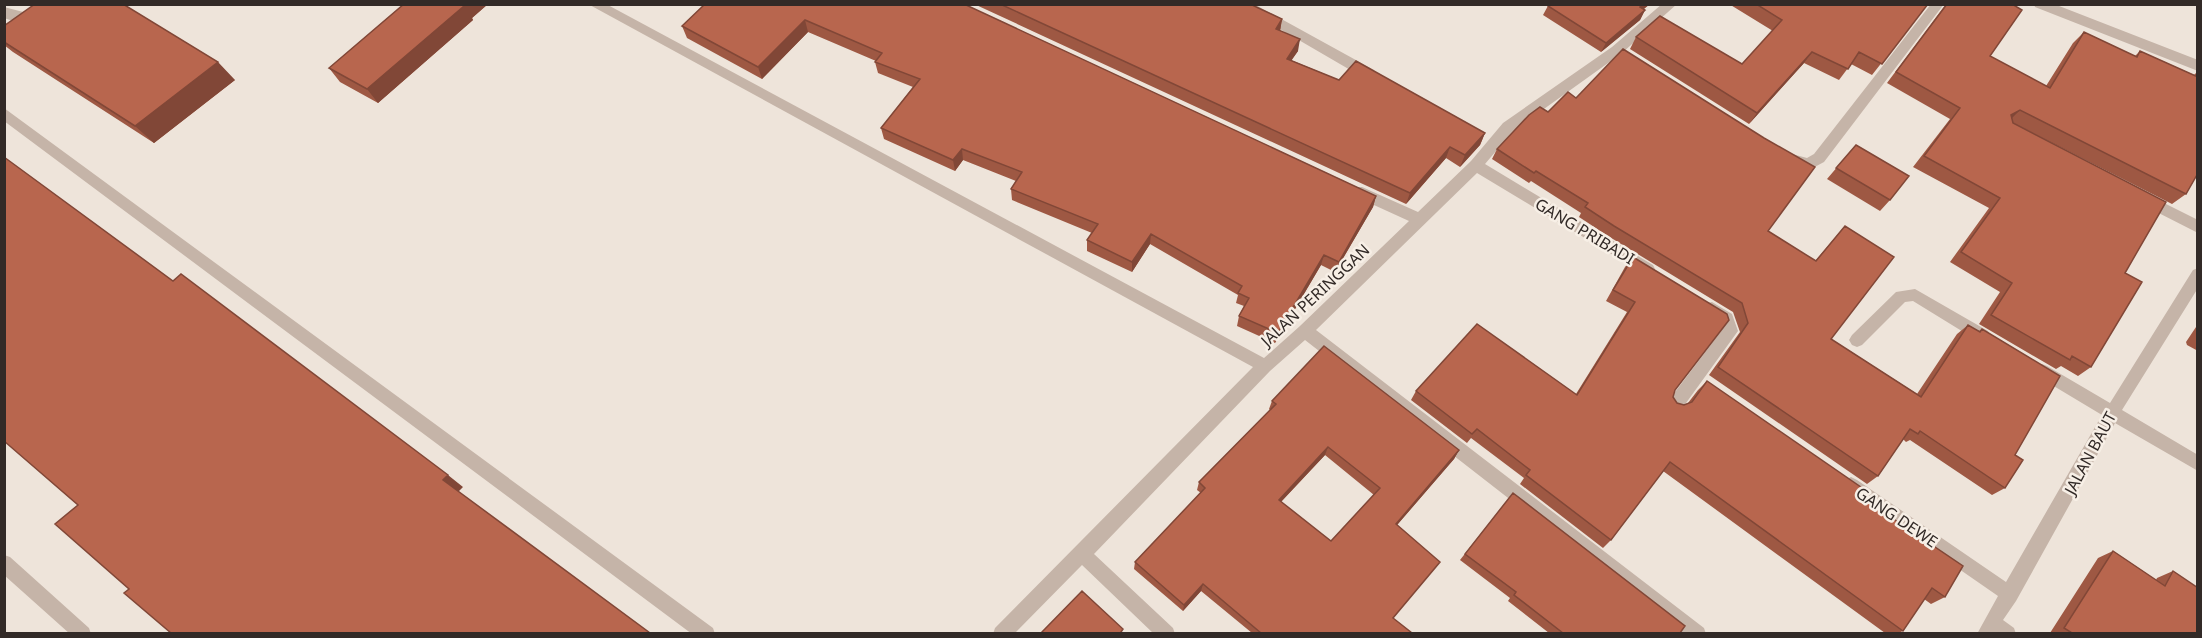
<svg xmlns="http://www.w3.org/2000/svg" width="2202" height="638" font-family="'Noto Sans',sans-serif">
  <rect width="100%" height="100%" fill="#eee4da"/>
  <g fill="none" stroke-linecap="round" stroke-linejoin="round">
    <path fill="#c5b4a8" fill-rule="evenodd" d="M50,4H67C53,22 25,26 4,18V7L27,13Z"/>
    <path fill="#c5b4a8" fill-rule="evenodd" d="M588,4H606L1264,358L1300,326L1409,221L1352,195L1350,191L1352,187H1362L1418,212L1471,161L1503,123L1612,47L1662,4H1677L1622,53L1513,131L1485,164L1653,265L1655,269L1653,273L1648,275L1643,273L1477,173L1316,330L1704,628L1706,634H1683L1305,340L1270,371L1094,554L1173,628L1175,634H1154L1082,565L1014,634H993L995,628L1253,367Z
      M1237,4H1254L1374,70L1376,74L1374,78H1364Z
      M1931,4H1944L1824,162L1809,170L1787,164L1785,160L1787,156L1792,154L1807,158L1814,154Z
      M2034,4H2054L2198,60V71L2035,7Z
      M4,108L713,628L715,634H692L4,121Z
      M2144,193L2198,220V233L2139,203L2137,199L2139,195Z
      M2198,268V288L2122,410L2198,455V471L2115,423L2016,601L2003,620L2014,628L2016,634H1977L1998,596L1845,490L1843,485L1845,480L1851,477L1857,480L2006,582L2102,415L2037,376L2034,371L2037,366L2042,364L2047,366L2110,403L2193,270Z
      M1915,289L1988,331L1991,336L1988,341L1983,343L1978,341L1913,301L1905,302L1862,345L1857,347L1852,345L1849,340L1852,335L1896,292Z
      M1712,302L1732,314L1738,331L1681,410L1675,412L1669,410L1667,405L1669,400L1722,330C1719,319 1709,318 1705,308L1707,303Z
      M4,555L10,557L89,628L91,634H70L4,575Z"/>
  </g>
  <path fill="#9e5843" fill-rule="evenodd" d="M404,4H488L472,18L473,20L378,103L340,82L329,68Z
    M964,4L1376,196L1373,207L1335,272L1321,265L1275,343L1237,326L1239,316L1244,306L1236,303L1238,295L1150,244L1132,272L1087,251V240L1092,233L1012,200L1011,189L1016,181L963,160L955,171L884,139L881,128L913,87L878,73L875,62L876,61L808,32L762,79L687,38L682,26Z
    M974,4H1250L1282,19L1280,31L1298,51L1291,60L1339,80L1485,133L1480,145L1460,167L1446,158L1406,204Z
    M1549,4H1650L1644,9L1645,10L1640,20L1601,52L1543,15Z
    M1729,4H1928L1872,75L1851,64L1839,80L1804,63L1749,124L1630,49L1636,37L1742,64L1773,31Z
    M1946,4H2012L1990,56L2046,86L2073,43L2084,32L2135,56L2140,51L2194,75L2198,71V173L2186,194L2172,204L2013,123L2125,273L2091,367L2078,376L2061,366L2056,369L1979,324L2000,292L1950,262L1989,208L1913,167L1950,119L1887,83Z
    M4,26L235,80L154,143L13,52L4,45Z
    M1548,112L1768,231L1815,261L1845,226L1831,339L1917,394L1957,334L1968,325L1979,331L1982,329L2015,455L2005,488L1992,495L1910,440L1906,442L1903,439L1878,476L1867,484L1709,375L1740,332L1733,312L1608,236L1579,217L1581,213L1531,181L1529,183L1492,159L1497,149Z
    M1856,145L1890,200L1880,211L1827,179Z
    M1633,257L1675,390L1673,397L1677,403L1684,405L1688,403L1698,390L1707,381L1864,499L1945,597L1931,604L1924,599L1903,631L1898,633H1885L1663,471L1611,540L1603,548L1520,484L1524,478L1471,438L1467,443L1411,400L1416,391L1576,394L1627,312L1606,301L1625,267Z
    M2198,324V351L2187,345L2186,342Z
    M1272,401L1459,450L1454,459L1397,525L1435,568L1393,618L1412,633H1252L1201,591L1183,611L1134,569L1135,562L1201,493L1197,490L1199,482L1270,410L1269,409ZM1325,455L1374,495L1331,541L1281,502Z
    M1513,493L1680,633H1549L1508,601L1510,598L1460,560Z
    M2113,551L2156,580L2157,578L2173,571L2198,633H2050L2098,558Z"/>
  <path fill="#814737" d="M462,4H488L472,18L473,20L378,103L367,89Z
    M1642,4H1650L1634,16Z
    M1645,10L1640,20L1601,52L1606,43Z
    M1282,19L1280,31L1276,29Z
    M805,20L808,32L762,79L758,67Z
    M1300,39L1298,51L1285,70L1287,59Z
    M1812,52L1804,63L1749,124L1757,113Z
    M218,62L235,80L154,143L135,126Z
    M2020,110L2009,121L2011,115Z
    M1485,133L1480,145L1460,167L1465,155Z
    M1450,147L1446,158L1406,204L1410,193Z
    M962,149L963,160L955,171L953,160Z
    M1376,196L1373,207L1335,272L1339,262Z
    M1151,234L1150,244L1132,272V262Z
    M1324,255L1321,265L1275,343L1278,333Z
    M1328,447L1325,455L1276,507L1279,500Z
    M1459,450L1454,459L1391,532L1396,524Z
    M448,475L463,487L458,492L443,480Z
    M1203,584L1201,591L1183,611L1184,605Z"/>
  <path fill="#b8664e" stroke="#814737" stroke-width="1.5" fill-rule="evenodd" d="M35,4H123L218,62L135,126L4,42V26Z
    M404,4H462L464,6L367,89L329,68Z
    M705,4H964L1376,196L1339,262L1324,255L1278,333L1239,316L1249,298L1238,293L1242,286L1151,234L1132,262L1087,240L1098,224L1011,189L1022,172L962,149L953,160L881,128L920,79L875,62L882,53L805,20L758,67L682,26Z
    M1000,4H1250L1282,19L1276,29L1300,39L1287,59L1339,80L1356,61L1485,133L1465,155L1450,147L1410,193Z
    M1549,4H1642L1640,7L1645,10L1606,43L1548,6Z
    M1756,4H1928L1882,64L1859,52L1848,69L1812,52L1757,113L1636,37L1660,16L1742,64L1782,20Z
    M1947,4H2012L2022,10L1990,56L2050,88L2084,32L2137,57L2140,51L2198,77V173L2186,194L2020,110L2011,115L2013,123L2166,202L2125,273L2142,282L2091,367L2072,356L2070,360L1991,315L2012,283L1961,252L2000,198L1924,156L1960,108L1896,72Z
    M1623,49L1764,138L1815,167L1768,231L1816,261L1845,226L1894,257L1831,339L1921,397L1968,325L1980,332L1982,329L2060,376L2015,455L2023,460L2005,488L1920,431L1918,434L1910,429L1878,476L1718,367L1748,323L1742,303L1614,226L1585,207L1588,203L1536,171L1534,173L1497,149L1529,115L1540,107L1548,112L1568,92L1576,98Z
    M1856,145L1909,176L1890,200L1836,168Z
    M4,157L173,281L181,274L448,475L443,480L650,633H171L124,593L129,589L55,524L78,505L4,441Z
    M1633,257L1727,314L1729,320L1675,390L1673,397L1677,403L1684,405L1692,402L1707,381L1868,492L1864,499L1963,566L1945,597L1932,588L1903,631L1670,462L1611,540L1526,475L1530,470L1477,429L1472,434L1416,391L1477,324L1577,395L1635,302L1613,290Z
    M1324,346L1459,450L1396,524L1440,562L1393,618L1412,633H1261L1203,584L1184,605L1135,562L1205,488L1199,482L1276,404L1272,401ZM1328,447L1380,488L1331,541L1279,500Z
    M1513,493L1685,626L1680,633H1563L1514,595L1516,592L1465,554Z
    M2113,551L2165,586L2173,571L2198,588V633H2072L2064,628Z
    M1082,591L1123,629L1121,632L1123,633H1041Z"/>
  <g text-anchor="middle" stroke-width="5" stroke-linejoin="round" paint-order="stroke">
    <g font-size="16" fill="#322a27" stroke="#f7efe6">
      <text transform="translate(1585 231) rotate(31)" y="6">GANG PRIBADI</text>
      <text transform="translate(1315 295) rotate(-43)" y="6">JALAN PERINGGAN</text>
      <text transform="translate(2090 453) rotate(-62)" y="6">JALAN BAUT</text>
      <text transform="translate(1897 517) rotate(34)" y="6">GANG DEWE</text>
    </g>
  </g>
  <rect width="2202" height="638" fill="none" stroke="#322a27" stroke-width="12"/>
</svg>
